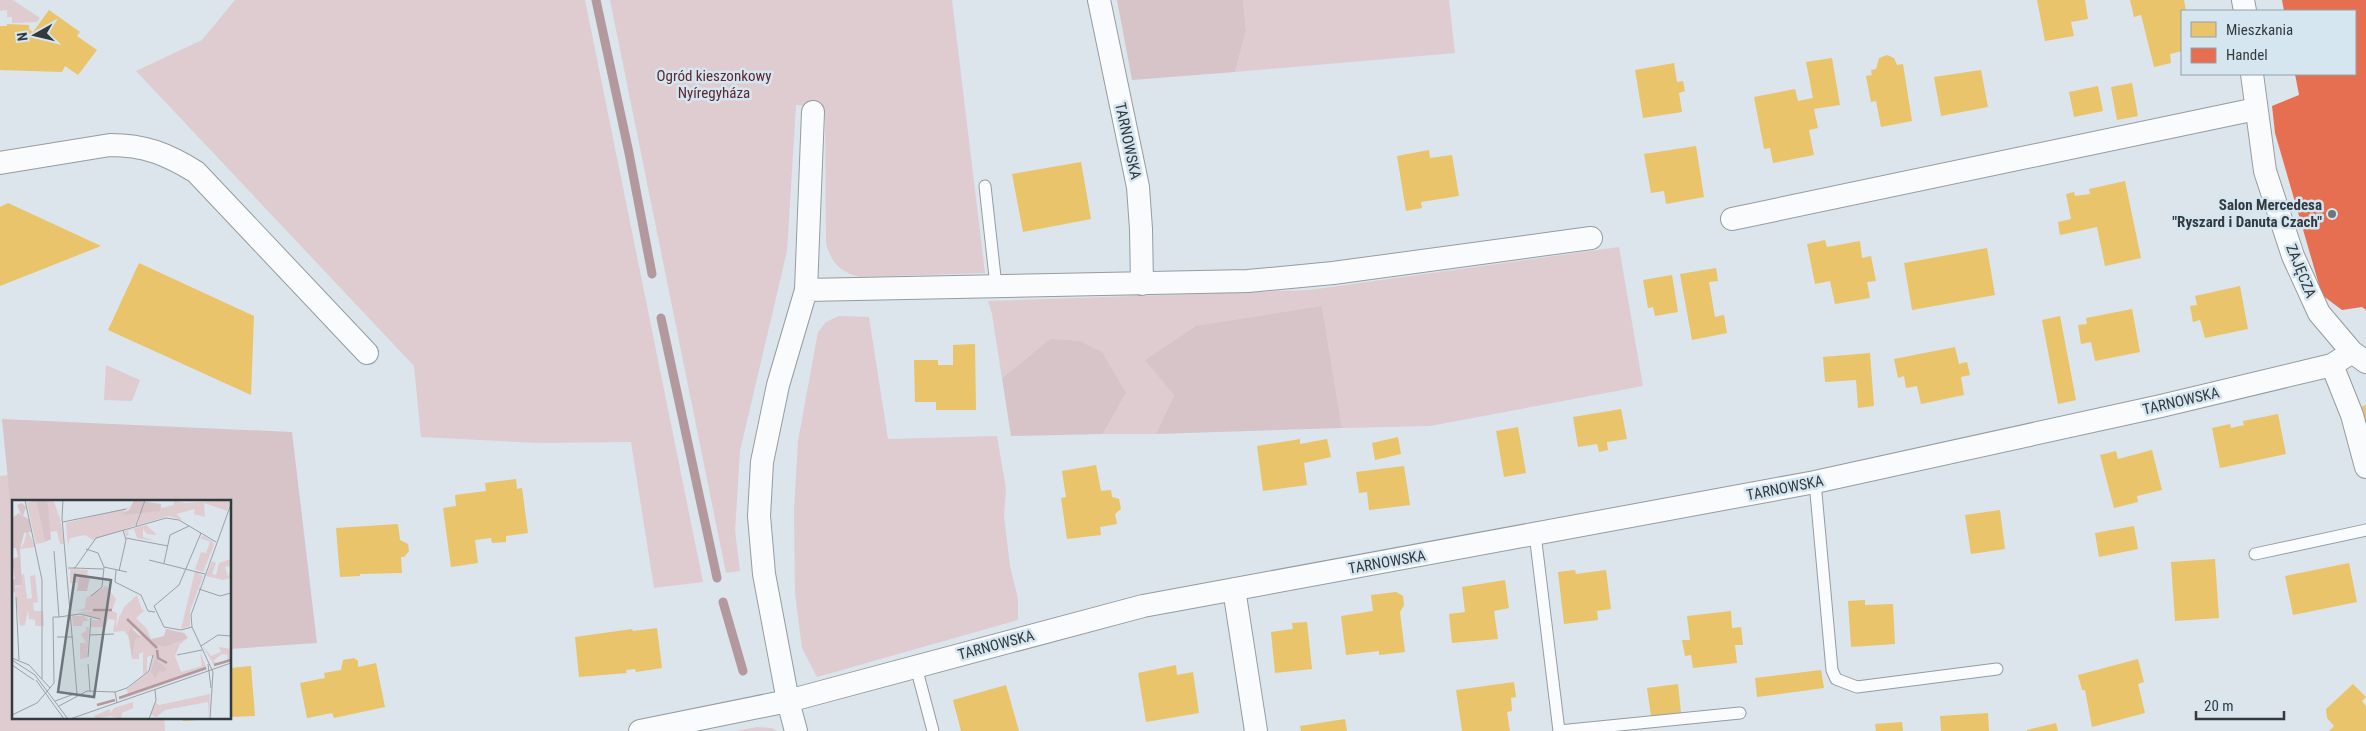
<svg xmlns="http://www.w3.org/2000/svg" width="2366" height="731" font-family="'Roboto Condensed',sans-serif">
  <rect width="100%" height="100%" fill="#dbe5eb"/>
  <path fill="#deccd1" d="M0,0H13L40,18L37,22L12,23V17H7V10L0,11Z
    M235,0H585L703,582L654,588L631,442L538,443L421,437L414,366L136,71L202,40Z
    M610,0H952L985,273L860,277C840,272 831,263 826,243L825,108L796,105L787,251L740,451L735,531L740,571L726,573Z
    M1243,0H1449L1455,53L1235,72L1246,31Z
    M1619,247L1643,386L1430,426L1342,428L1322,306L1174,395L1156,434H1103L1126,393L1050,339L1002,378L992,314L988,301L1309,290Z
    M839,316L869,317L888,439L997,436L1006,489L1004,516L1010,566L1018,599V620L817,677L802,648L795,594L794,511L798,441L818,332L826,322Z
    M106,365L140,380L132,401L104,400Z
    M8,475L14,541V717H164L165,731H0V476Z
    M757,727L772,728L777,731H736Z"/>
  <path fill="#d7c4c9" d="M1117,0H1243L1246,31L1235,72L1132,80Z
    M1322,306L1342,428L1156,434L1174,395L1145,360L1196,326Z
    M1050,339L1079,341L1102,352L1126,393L1103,434L1011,436L1002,378Z
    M2,419L292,432L317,643L230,649V501H14V541Z"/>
  <path fill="#e9c46a" d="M2037,0H2085L2088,19L2071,22L2074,36L2045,41Z
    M2130,0H2184L2186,11H2182V51L2170,54L2171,63L2154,67L2141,15L2134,17Z
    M49,10L80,32L77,36L97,50L78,75L65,66L62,72L0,70V26H7V24L29,25V29L33,32Z
    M1887,55L1894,58L1897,65L1903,64L1912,121L1881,127L1876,101L1871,102L1866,76L1872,75L1871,70L1876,69L1879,58Z
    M1832,58L1840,105L1814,109L1818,128L1809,130L1814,155L1773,163L1770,148L1764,149L1754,97L1795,89L1798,101L1813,98L1806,62Z
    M1674,63L1677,82L1683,81L1685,91L1679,93L1682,112L1643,118L1635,70Z
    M1981,70L1988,107L1941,116L1934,77Z
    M2132,83L2138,116L2117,120L2111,87Z
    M2098,86L2103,111L2074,117L2069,92Z
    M1696,146L1704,197L1666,204L1664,191L1651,193L1644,154Z
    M1429,150L1430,158L1452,155L1459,196L1421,202L1422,208L1406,211L1397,156Z
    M1081,162L1091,219L1023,232L1012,174Z
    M2125,181L2141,258L2105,266L2097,227L2060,235L2058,222L2071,219L2066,194L2074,192L2075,196L2090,194L2089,189Z
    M8,203L101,246L0,286V207Z
    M1825,240L1827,247L1860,241L1862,258L1871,256L1876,281L1867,282L1870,298L1835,304L1830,281L1815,284L1807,244Z
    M1987,248L1995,295L1912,310L1904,263Z
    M139,263L254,316L251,395L108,330Z
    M1716,268L1718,281L1709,282L1715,317L1724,315L1727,333L1692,340L1680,274Z
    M1672,275L1678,312L1655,316L1653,307L1648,308L1643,280Z
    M2240,286L2248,329L2205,338L2200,320L2193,322L2190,306L2197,305L2195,296Z
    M2132,309L2140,352L2095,361L2091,342L2081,344L2078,325L2087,324L2086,318Z
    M2060,316L2076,400L2058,404L2042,320Z
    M975,344L976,410H936V402H915L914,360H938V365H953V345Z
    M1955,347L1959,364L1967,362L1970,375L1961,377L1964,395L1921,404L1917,386L1906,388L1904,376L1898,378L1894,359Z
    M1870,353L1874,406L1858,408L1856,380L1825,382L1823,357Z
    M2366,405V430L2358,408Z
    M1621,409L1627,439L1607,442L1608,450L1599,452L1597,444L1578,447L1573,417Z
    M2278,414L2286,454L2220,468L2212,428L2230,424L2231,428L2244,425L2243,421Z
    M1518,427L1526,473L1504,477L1496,431Z
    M1398,437L1401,454L1375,460L1372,443Z
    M1300,439V444L1327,439L1331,457L1304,463L1307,485L1263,491L1257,446Z
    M2152,450L2162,490L2137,496L2138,502L2114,508L2100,455L2116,451L2118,459Z
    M1096,465L1101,491L1111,490L1112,497L1119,499L1121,509L1115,514L1117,524L1100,527L1101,535L1067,539L1061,498L1066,497L1062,471Z
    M1404,466L1410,505L1369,510L1367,492L1359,493L1356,472Z
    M516,479L517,489L522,488L528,533L506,536V542L492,543L491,538L475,540L478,563L451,567L443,508L456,506L455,495L486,491L485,483Z
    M2000,510L2005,549L1971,554L1965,515Z
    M398,524L400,540L408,544L409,551L404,557H401L402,573L360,574V576L340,577L336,528Z
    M2134,526L2138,549L2099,557L2095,533Z
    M2215,559L2219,618L2175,621L2171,562Z
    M2349,563L2357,602L2293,615L2285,576Z
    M1575,570L1576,574L1606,570L1611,609L1597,611L1598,620L1564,624L1558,572Z
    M1505,580L1509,608L1494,611L1498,639L1452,643L1449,614L1465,612L1462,587Z
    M1396,592L1403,596L1404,605L1400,612L1405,652L1379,655V651L1346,655L1341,616L1373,611L1371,595Z
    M1865,600V605L1893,604L1895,644L1851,647L1848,601Z
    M1731,611L1732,628L1741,627L1743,645H1735L1737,663L1693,668L1691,655L1685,656L1682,640H1690L1687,616Z
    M1307,622L1312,669L1275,673L1271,632L1293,629L1292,623Z
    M657,628L662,668L636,672L635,669L626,670L627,673L579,677L575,637L632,629L633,631Z
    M354,658L358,661V667L376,663L385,707L334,718L332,713L307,718L300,683L325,678L324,673L341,670L343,660Z
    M2138,659L2144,682L2138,684L2145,713L2092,727L2085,690H2082L2078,675Z
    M1176,665L1177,675L1193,672L1199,713L1146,722L1138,673Z
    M251,666L255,716L230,717V668Z
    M1821,670L1824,688L1757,697L1755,678Z
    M1514,682L1516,697L1511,698L1512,711L1507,712L1510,731H1462L1456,690Z
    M1678,684L1681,713L1651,716L1647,688Z
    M2353,684L2366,697L2362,701L2366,706V731H2329L2334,726L2327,718L2326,709Z
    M1006,685L1019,731H961L953,700Z
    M1988,713L1989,731H1941L1940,716Z
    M182,717H214V719L183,721Z
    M1345,719L1347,731H1301L1300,726Z
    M1902,722L1903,731H1876L1875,724Z
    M2056,723L2058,731H2027V730Z"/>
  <path fill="#e76f51" d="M2282,0H2366V310L2362,307L2342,310L2322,295L2275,133L2272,106L2299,95L2295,74H2355V11H2284Z"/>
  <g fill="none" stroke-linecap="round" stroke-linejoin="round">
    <path stroke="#b3999e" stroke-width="9" d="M596,0L629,153L652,274
      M661,318L717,578
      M723,602L743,671"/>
    <defs>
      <path id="service" d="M985,186L996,286
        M1815,482L1832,670L1836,679L1857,687L1997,669
        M1535,534L1559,731L1740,713
        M2255,554L2366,530
        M916,667L933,731"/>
      <path id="minor" d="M1099,0L1138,187L1141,229L1142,284
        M2243,0L2245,11
        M2252,74L2265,171L2293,256L2319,313L2352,352L2366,362
        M0,163L110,145C145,145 167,154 196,172L367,353
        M1732,219L2256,109
        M806,290L1248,281L1333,273L1591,238
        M2332,365L2352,415L2366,467
        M1234,589L1256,731
        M640,731L788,701L1143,606L1815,482L2161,406L2332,365L2352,352
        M796,731L788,701L764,574L759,516L762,462L778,385L806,290L813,112"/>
    </defs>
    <use href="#service" stroke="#959ca0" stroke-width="13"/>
    <use href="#minor" stroke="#959ca0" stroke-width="24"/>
    <use href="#service" stroke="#fafbfc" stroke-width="11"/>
    <use href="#minor" stroke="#fafbfc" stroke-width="22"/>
  </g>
  <circle fill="#6e767b" stroke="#d5e6f1" stroke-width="2" cx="2332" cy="214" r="5"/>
  <g text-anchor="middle" stroke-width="5" stroke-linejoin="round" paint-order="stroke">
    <g font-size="15" fill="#5e2730" stroke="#d5e6f1">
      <text x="714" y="81">Ogród kieszonkowy<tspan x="714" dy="17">Nyíregyháza</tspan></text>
    </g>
    <g font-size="15" fill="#333a3e" stroke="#d5e6f1">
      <text transform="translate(1128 141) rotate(78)" y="5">TARNOWSKA</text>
      <text transform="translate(2301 271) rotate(68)" y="5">ZAJĘCZA</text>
      <text transform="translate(2181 401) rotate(-13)" y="5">TARNOWSKA</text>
      <text transform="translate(1785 488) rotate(-11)" y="5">TARNOWSKA</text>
      <text transform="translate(1387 562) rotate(-10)" y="5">TARNOWSKA</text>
      <text transform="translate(996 645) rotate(-15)" y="5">TARNOWSKA</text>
    </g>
    <g font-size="15" font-weight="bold" fill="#333a3e" stroke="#d5e6f1" text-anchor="end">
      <text x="2322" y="210">Salon Mercedesa<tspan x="2322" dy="17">"Ryszard i Danuta Czach"</tspan></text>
    </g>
  </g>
  <g transform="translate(12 500)">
    <rect width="219" height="219" fill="#dbe5eb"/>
    <path d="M24,0L33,42L24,44L15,3ZM34,0L42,2L49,22L44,24L49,23L52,44H48L45,31L38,32ZM162,0L173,3L219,0L215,11L192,3L193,17L182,14L183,9L164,14L171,20L157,16L126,25L129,12L147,11L149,4V8L162,5ZM119,7L112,11L117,14L128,12L124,25L81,40L73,35L58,38L56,46L54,23ZM134,25L145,35L135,34L131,29V37L144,41L125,38L122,29L115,31L117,35L114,36L113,31ZM15,30L24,47L8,49L12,43ZM191,36L201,42L202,45L191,72L183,69L189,52L194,53L198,42L188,38ZM219,59V70L217,66L213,67L216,77L218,71L219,78L211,80L194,76L200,61L204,63L200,74L204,75L207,63ZM58,69L76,70L75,77H67L65,83H58ZM183,71L191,76L178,111V126L169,129ZM12,74L15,99L20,98L18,76L23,75L26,102L21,103L22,111H31L32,126H23V120L17,119L16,110L13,125L8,126L2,88L10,85L8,75ZM94,86L104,99L100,110L65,111L73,108L74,98ZM125,95L130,110H133L124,118L135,129L139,139L154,147L176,138L168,144L163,156L169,172L190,166L188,152L195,169L107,200L116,196L115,189L138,171L141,155L135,157V172L131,174V152L127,154V159H120L124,138L129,135L122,128L116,132L117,137L112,131L101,132L103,120L96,119L94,127H79L80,120H88L66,112L98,110L105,113L104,128L108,114L113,116L109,114L112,107ZM60,116H72L77,121H71L70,126H61ZM73,127H77L75,158L68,159V143H74L69,134L75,130ZM191,146L199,156L209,152L207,147L219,149V159L215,160L216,155L210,154L201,161L206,163L201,164ZM198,194L197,219L196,202L153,210L144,217L139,214L144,202L147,205ZM121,202V208L110,213L109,219L98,216L84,219L82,216L98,209V213L102,208Z" fill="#deccd1"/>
    <path d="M24,0H34L36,7L39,39L33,42ZM122,0L149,4L148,11L113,15L111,13L117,10ZM10,3L14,7L11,16L17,19L19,32L12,33L8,49L10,85L3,86V92L0,93V80L3,79L0,59L6,57L4,48H0V18L7,13L10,17L5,5ZM67,77H78L75,91H65ZM119,128L129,137L124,138L120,159L116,132ZM154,129L172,133L176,138L154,147L141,144L139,139L152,136ZM143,159L155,169L152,172L147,171L143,178L139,171Z" fill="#d7c4c9"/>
    <path fill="none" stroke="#b3999e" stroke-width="2.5" d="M81,110H100M115,119L145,148M145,150L146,158L155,163M202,165L219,160M107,198L194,168M85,205L103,200"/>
    <path fill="none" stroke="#98a1a6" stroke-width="1" d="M13,0L30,80V179M51,0L50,18L65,194M165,0H184M51,22L114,9M124,26L133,0M114,38L156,46M74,49L86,53L92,67L115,72M42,51L47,117L68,114L88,119M137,60L193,74M152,63L158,35L177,26M56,68H63L84,38L154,18L167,20L204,42M62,68L91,69M104,70L103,82L129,95L136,111L143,112M107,71L114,40L111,30M187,89L208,96L219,93M79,96L90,87L92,67M4,97L7,160M180,127L169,130L152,127L142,106L167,85L189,33M77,135L102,134M45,137H61M189,146L206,135L219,136M165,155L190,150M76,157L79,118M0,158L17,165L38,188L25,203L0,215M0,160L23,175L56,219M76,164L78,191M196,164L199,188M0,165L22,180M24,180L52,219M38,188L42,183L41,117H47M103,192L115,188L137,171L141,155M43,201L65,193M47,206L75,191L103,192L105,203M58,219L219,163M137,219L144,200L143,190M198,219L201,172L180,127L179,115L219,4"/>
    <path fill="#6e767b" fill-opacity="0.15" stroke="#6e767b" stroke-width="2.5" d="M63,75L99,80L82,197L46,192Z"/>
    <rect width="219" height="219" fill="none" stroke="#333a3e" stroke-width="2.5"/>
  </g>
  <rect x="2181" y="10" width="175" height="65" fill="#d5e6f1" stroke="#94a1a9"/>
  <rect x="2191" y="22" width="25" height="15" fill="#e9c46a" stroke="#94a1a9"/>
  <text x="2226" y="35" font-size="15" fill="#333a3e">Mieszkania</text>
  <rect x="2191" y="48" width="25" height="15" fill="#e76f51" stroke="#94a1a9"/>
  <text x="2226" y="60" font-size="15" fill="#333a3e">Handel</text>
  <g transform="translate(35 35) rotate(262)" stroke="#d5e6f1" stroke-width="4" paint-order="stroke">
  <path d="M0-4L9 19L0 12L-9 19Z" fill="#333a3e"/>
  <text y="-8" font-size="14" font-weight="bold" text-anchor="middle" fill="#333a3e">N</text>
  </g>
  <path d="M2196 711v8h88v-8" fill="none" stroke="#333a3e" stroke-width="2.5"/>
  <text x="2204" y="711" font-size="15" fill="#333a3e" stroke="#d5e6f1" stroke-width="4" paint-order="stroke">20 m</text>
</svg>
